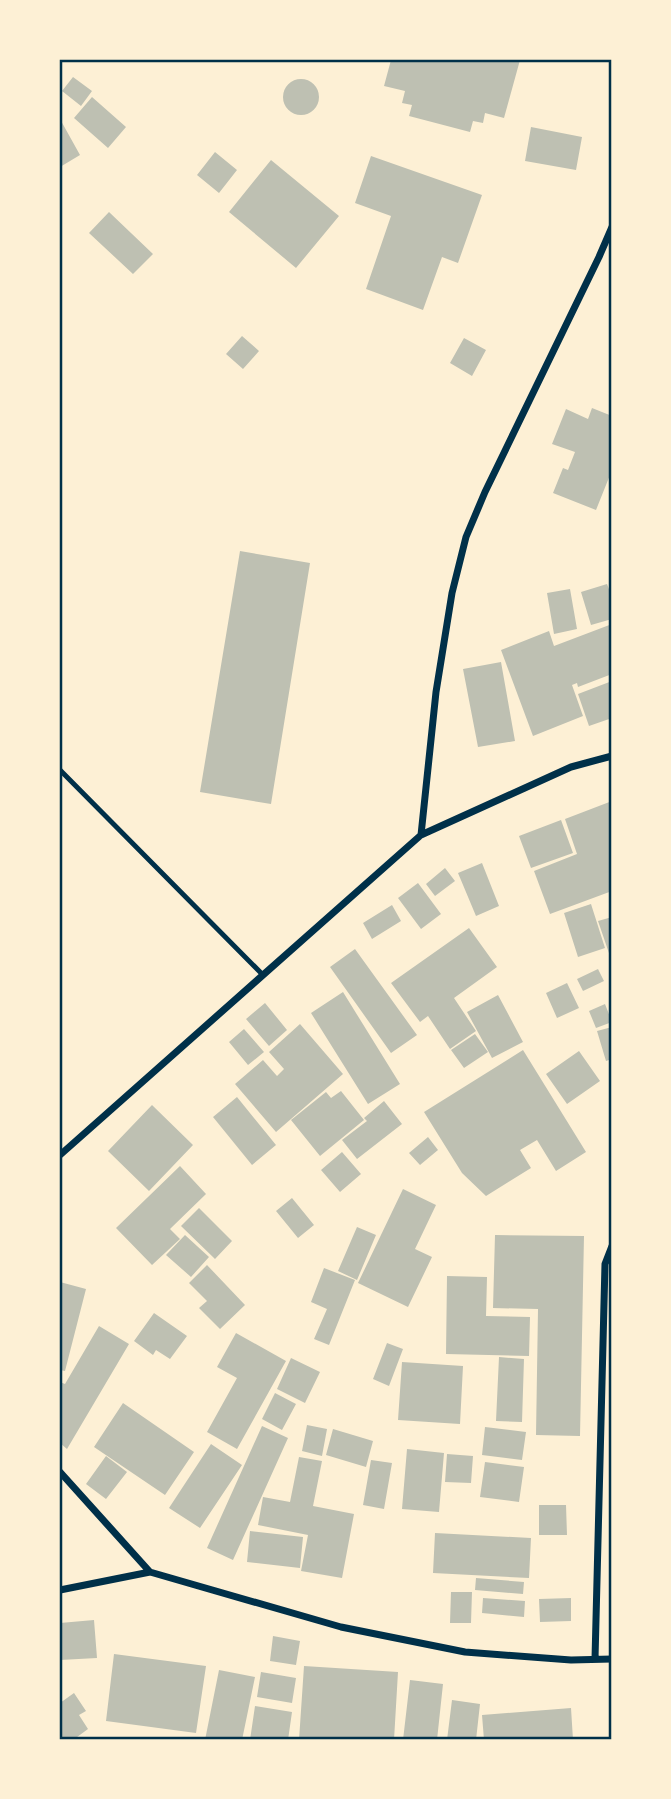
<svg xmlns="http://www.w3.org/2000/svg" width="671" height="1799" font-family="'IBM Plex Sans',sans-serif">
  <rect width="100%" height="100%" fill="#fdf0d5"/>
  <path fill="#bec0b2" d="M391,60H520L504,118L485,113L483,123L473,121L470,132L409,116L412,105L402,103L405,91L384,86Z
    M73,77L92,91L81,106L62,91Z
    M283 97a18 18 0 1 1 36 0a18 18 0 1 1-36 0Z
    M92,97L126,127L108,148L74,118Z
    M60,119L80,155L60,167Z
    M531,127L582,137L576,170L525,161Z
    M215,152L237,170L219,193L197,175Z
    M371,156L482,195L458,263L442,257L423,310L366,289L391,216L355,203Z
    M271,160L339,216L296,268L229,212Z
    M109,212L153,254L133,274L89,233Z
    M242,336L259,351L243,369L226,354Z
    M464,338L486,350L472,376L450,363Z
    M592,408L612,416V470L596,510L553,493L563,468L568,470L575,452L552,444L566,409L588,419Z
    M240,551L310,563L271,804L200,792Z
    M607,584L612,597V619L591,625L581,592Z
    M570,589L577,629L554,634L547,593Z
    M612,624V674L578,687L577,683L572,685L583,716L533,736L501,650L549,631L554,646Z
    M501,662L515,741L478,747L463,669Z
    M612,681V718L589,726L578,694Z
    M612,801V891L550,914L534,871L577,854L565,819Z
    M561,820L573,853L531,868L519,836Z
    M482,863L499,906L476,916L458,873Z
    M445,868L455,881L435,896L426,884Z
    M418,883L441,914L421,929L398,898Z
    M591,904L605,948L578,957L564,913Z
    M392,905L401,921L372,939L363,923Z
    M612,917V959H611L598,921Z
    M469,928L497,967L454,998L476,1031L450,1049L428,1016L420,1022L391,983Z
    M355,949L417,1035L391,1053L330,967Z
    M598,969L604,981L583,991L577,979Z
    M567,983L579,1008L557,1018L546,993Z
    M343,992L400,1084L368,1104L311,1013Z
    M498,995L523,1042L492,1058L467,1012Z
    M265,1003L287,1030L269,1046L246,1019Z
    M605,1004L612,1022L596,1028L589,1011Z
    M300,1024L343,1074L276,1132L235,1084L263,1060L277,1076L284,1069L269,1052Z
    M612,1027V1059L606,1061L597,1031Z
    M244,1029L264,1052L248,1065L229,1042Z
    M475,1034L488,1052L464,1068L451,1050Z
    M523,1050L586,1152L556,1171L537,1140L520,1150L531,1168L486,1196L462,1173L424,1112Z
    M579,1051L600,1081L567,1104L546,1074Z
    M341,1091L364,1120L320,1156L291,1120L326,1092L331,1098Z
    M237,1097L276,1145L252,1165L213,1117Z
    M384,1101L402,1124L357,1159L342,1140L367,1121L364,1118Z
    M152,1105L193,1145L149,1191L108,1151Z
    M428,1137L438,1150L420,1165L409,1153Z
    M342,1152L361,1174L340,1192L321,1170Z
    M180,1166L206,1194L170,1229L180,1239L152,1265L116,1228Z
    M403,1189L436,1205L415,1249L432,1257L408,1307L358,1283Z
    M292,1198L314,1225L298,1238L276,1211Z
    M199,1208L232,1241L215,1259L181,1226Z
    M357,1227L376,1235L357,1280L338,1271Z
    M185,1235L209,1257L191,1277L166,1255Z
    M495,1235L584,1236L580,1436L536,1435L538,1309L493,1308Z
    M207,1265L245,1305L220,1329L199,1308L207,1301L189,1283Z
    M324,1268L355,1280L329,1345L314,1339L327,1309L311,1302Z
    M447,1276L487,1277L486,1316L530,1317L529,1356L446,1354Z
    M60,1282L86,1289L65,1371L60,1370Z
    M154,1313L187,1336L170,1359L156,1350L153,1355L134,1341Z
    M99,1326L129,1344L67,1449L60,1443V1382L65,1384Z
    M236,1333L286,1361L237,1449L207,1432L237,1378L217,1367Z
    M387,1343L403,1349L389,1386L373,1379Z
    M499,1357L524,1359L522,1422L496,1421Z
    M291,1358L320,1372L305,1403L277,1389Z
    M402,1362L463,1366L460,1424L398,1420Z
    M275,1393L296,1404L282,1430L262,1419Z
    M123,1403L194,1452L165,1495L94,1447Z
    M307,1425L327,1429L322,1456L302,1451Z
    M262,1426L288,1438L233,1560L207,1548Z
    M485,1427L526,1432L522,1460L482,1455Z
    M333,1429L373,1441L366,1467L326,1455Z
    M211,1444L242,1465L200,1528L169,1508Z
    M407,1449L444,1453L439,1512L402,1509Z
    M447,1454L473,1456L471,1483L445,1482Z
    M106,1456L127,1472L106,1499L86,1484Z
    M299,1457L322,1461L313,1506L354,1514L342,1578L301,1571L308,1535L258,1525L263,1497L290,1502Z
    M371,1460L392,1463L384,1509L363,1505Z
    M485,1462L524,1467L519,1502L480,1497Z
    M539,1505H566L567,1535H539Z
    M250,1531L303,1537L300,1568L247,1562Z
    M435,1533L531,1538L529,1578L433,1573Z
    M476,1578L524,1582L523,1594L475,1590Z
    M451,1592H472L471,1623H450Z
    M483,1598L525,1601L524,1617L482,1613Z
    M571,1598V1621L540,1622L539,1599Z
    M94,1620L97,1658L60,1660V1623Z
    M273,1636L300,1641L296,1665L270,1661Z
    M114,1654L206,1666L196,1733L106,1721Z
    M304,1666L398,1672L394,1740H299Z
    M219,1670L255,1677L242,1740H205Z
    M261,1672L296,1678L292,1703L257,1697Z
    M410,1680L443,1684L437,1740H403Z
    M74,1693L86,1711L79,1715L88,1729L73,1740H60V1703Z
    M452,1700L480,1704L476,1740H447Z
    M255,1706L292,1712L288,1740H250Z
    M571,1708L573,1740H484L482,1715Z"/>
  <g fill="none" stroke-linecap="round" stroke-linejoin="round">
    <path stroke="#003049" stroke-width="5" d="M60,770L263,975"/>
    <path stroke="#003049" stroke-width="7" d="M421,835L436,692L452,593L466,537L485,492L599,257L612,227
      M60,1155L421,835L571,767L612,756
      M60,1472L150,1572L341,1627L465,1652L571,1660L612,1659
      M60,1590L150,1572
      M595,1659L605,1264L612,1246"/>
  </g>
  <rect width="671" height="1799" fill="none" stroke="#fdf0d5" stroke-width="122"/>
  <rect x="61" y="61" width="549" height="1677" fill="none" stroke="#003049" stroke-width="2.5"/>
</svg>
